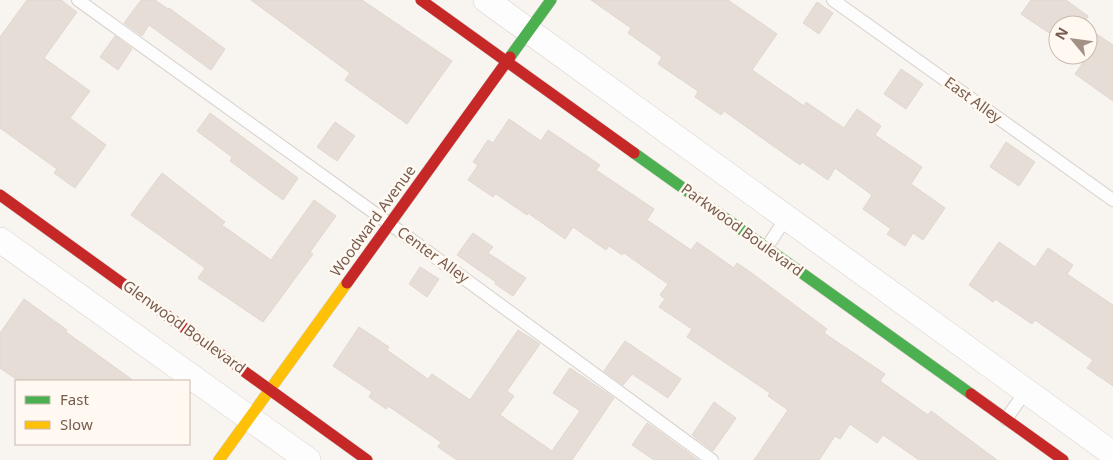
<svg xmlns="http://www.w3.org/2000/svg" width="1113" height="460" font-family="'Noto Sans',sans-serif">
  <rect width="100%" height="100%" fill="#f8f4ef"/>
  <path fill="#e5ddd6" stroke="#e1d7d1" d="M27,0H61L77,12L44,58L90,91L70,118L106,145L75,188L54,173L57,169L0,128V37Z
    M141,0H155L168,9L169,8L225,49L211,70L149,25L142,36L124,23Z
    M251,0H362L452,61L407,124L345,80L350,73Z
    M591,0H728L777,34L752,70L804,106L806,102L844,128L857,109L881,126L875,135L922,167L911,184L945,208L923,240L913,233L905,246L887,234L891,229L863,209L872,195L835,168L828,180L802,162L800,165L724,111L721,115L695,97L698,91L658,64L662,57L628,33L631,28Z
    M1031,0H1066L1088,16L1084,25H1058V39L1021,14Z
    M817,2L833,13L819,34L803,23Z
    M1088,28L1113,45V101L1075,74L1086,58L1082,55H1088Z
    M115,36L132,49L118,70L100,57Z
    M901,69L923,84L906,109L884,94Z
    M210,113L298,178L283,200L230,161L232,157L197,131Z
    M509,119L541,141L548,130L600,165L596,170L654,209L647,220L691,250L697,242L734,268L737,263L753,274L827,329L824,333L885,374L880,381L928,415L931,411L997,460H919L883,435L877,443L850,424L840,439L835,436L819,460H754L788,410L768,396L770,393L687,337L692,329L659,307L665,299L660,295L668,284L624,253L622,255L609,246L606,250L573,227L565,239L528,213L527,215L496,194L493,197L468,180L478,165L473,162L488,140L493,143Z
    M335,122L355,136L337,161L317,147Z
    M1006,142L1035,162L1019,186L990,167Z
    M162,173L225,222L222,225L271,260L314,200L336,216L310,252L313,254L263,322L198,278L205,268L131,215Z
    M473,233L493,247L488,253L526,278L513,296L495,284L496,282L457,255Z
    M999,242L1035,267L1048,248L1073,265L1067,274L1113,305V386L1087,368L1093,360L1035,320L1032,324L995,299L993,302L969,285Z
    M420,267L439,279L427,297L409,284Z
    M24,299L67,330L66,332L134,381H19L0,368V333Z
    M359,327L389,347L387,350L428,379L432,374L470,400L518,330L540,344L507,391L514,396L500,415L552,451L580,411L553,393L570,368L614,398L572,460H457L438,447L441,442L388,406L386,409L369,397L372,392L333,366Z
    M625,341L681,379L668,398L632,374L623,385L604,371Z
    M714,402L736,418L713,451L692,435Z
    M647,423L656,429L698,460H654L632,445Z"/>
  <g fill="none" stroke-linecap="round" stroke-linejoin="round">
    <defs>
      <path id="lane" d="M78,0L394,227L712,460
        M833,0L1113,200
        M767,247L786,218
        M1006,419L1026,391"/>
      <path id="street" d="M486,0L1113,454
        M0,240L308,460"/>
      <path id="fast" d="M510,57L551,0
        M634,153L971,394"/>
      <path id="slow" d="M219,460L347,283"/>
      <path id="jam" d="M421,0L634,153
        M0,195L367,460
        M347,283L510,57
        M971,394L1063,460"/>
    </defs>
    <use href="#lane" stroke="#d7d1cd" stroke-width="14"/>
    <use href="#street" stroke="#d7d1cd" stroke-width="26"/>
    <use href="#fast" stroke="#d8d0cb" stroke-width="12"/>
    <use href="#slow" stroke="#d8d0cb" stroke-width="12"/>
    <use href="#jam" stroke="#d8d0cb" stroke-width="12"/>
    <use href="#lane" stroke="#fefdfd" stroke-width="12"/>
    <use href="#street" stroke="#fefdfd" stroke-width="25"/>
    <use href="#fast" stroke="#4caf50" stroke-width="11"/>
    <use href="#slow" stroke="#ffc107" stroke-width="11"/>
    <use href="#jam" stroke="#c62828" stroke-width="11"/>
  </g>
  <g text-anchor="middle" stroke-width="5" stroke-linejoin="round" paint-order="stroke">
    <g font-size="15" fill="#775b4e" stroke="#fff9f1">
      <text transform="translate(973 100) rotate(36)" y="5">East Alley</text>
      <text transform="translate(373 221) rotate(-54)" y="5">Woodward Avenue</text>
      <text transform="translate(742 230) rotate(36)" y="5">Parkwood Boulevard</text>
      <text transform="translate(433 255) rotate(36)" y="5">Center Alley</text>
      <text transform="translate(184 327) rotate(36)" y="5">Glenwood Boulevard</text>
    </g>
  </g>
  <rect x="15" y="380" width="175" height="65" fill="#fff9f1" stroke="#c9bab0"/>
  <rect x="25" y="396" width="25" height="8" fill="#4caf50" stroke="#c9bab0"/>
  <text x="60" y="405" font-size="15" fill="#775b4e">Fast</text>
  <rect x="25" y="421" width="25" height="8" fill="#ffc107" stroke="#c9bab0"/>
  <text x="60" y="430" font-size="15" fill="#775b4e">Slow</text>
  <g transform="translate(1073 40) rotate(299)"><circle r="24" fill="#fff9f1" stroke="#c9bab0"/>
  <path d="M0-4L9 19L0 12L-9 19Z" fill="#a49186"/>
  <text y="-8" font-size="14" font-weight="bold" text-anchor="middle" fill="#775b4e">N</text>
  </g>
</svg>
